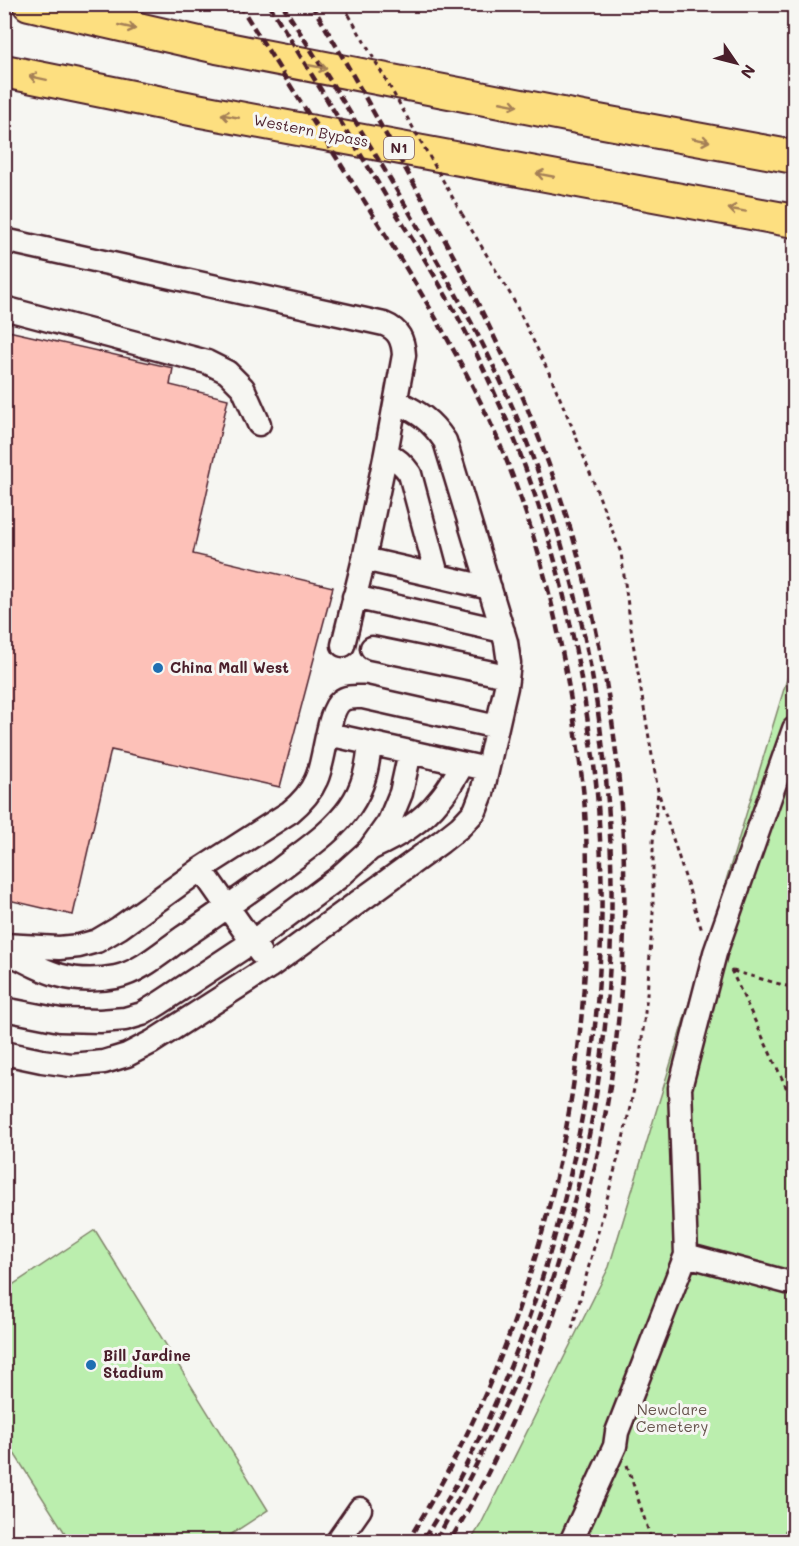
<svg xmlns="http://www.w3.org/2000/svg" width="799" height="1546" font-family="Mali,sans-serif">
  <rect width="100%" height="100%" fill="#f6f6f2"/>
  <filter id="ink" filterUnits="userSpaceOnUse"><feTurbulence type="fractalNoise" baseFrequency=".0167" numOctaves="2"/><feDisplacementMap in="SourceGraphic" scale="12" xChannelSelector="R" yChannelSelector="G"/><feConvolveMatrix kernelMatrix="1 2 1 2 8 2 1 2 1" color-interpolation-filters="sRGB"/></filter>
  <g filter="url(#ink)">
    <path fill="#bbeeae" stroke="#82866c" stroke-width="1.5" d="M794,656V1541L470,1542L481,1524L609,1267Z
      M95,1230L268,1510L221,1541H70L5,1439V1290Z"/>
    <path fill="#fdc1b8" stroke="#4a1f2b" stroke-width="1.5" d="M4,330L173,368L170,385L228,399L193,554L333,587L280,787L111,750L73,915L4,899Z"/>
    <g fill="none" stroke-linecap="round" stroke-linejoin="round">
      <defs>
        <path id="minor" d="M4,240L384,324C399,330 403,340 404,355L386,453L364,559L343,645
          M4,308L207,362L227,372L243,388L259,424
          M386,453C397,459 403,464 410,474L437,575
          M364,559L490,588
          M354,597L503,631
          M372,648L507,676
          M328,734L487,769
          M372,848C398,836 422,822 440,799C449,789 456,775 463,764
          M201,869L260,953
          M4,945L59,948L79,946L97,941L119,928L201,869L290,812C301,803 310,794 316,780C325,762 327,712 341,701C347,696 356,697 363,697L497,727
          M4,950C44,971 69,986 116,977C140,972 162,952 182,938C215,916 247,893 279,870C303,851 332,833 350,807C364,787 368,766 370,743
          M4,1009L60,1020L100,1021L125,1019L142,1014L160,1003L252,942L338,878L369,850L389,822L401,793L410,752
          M4,1053L42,1061L71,1065L104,1062L127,1055L152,1042L269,967L441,842L460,827L475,811L482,793L506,687L509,663L506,642L445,441C430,419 419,413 396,401
          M686,1255L794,1284
          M337,1542L360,1509
          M571,1542L615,1446L617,1432L686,1255L680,1088L715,953L794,729"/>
        <path id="highway" d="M29,4L217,47L593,120L794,157
          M4,71L196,110L794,221"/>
      </defs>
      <use href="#minor" stroke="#4a1f2b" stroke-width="27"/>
      <use href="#highway" stroke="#4a1f2b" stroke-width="36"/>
      <path stroke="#4a1f2b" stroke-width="3" stroke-dasharray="4.5 4.5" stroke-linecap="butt" d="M344,4L349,15
        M462,214L512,297L551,377L573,429L621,553L633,643L658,791L702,931
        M731,970L794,1104
        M733,971L794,988
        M572,1329L623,1139L639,1066L647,995L653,913V842L658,792
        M627,1465L652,1542
        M770,1542L794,1526"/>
      <use href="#minor" stroke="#f6f6f2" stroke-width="22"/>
      <use href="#highway" stroke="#fddf80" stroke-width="32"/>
      <path stroke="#4a1f2b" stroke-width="4.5" stroke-dasharray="9 4.5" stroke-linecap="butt" d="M239,4C279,68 319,131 360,194C410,274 460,353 498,440C536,528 560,626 574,720C578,750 583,780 585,811C587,841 587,872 587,902C586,1127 527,1351 407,1542
        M269,4C306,66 344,127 381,188C402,224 425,258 445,294C469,335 488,378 507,421C543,507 568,599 583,691C590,734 597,778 599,822C614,1047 563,1277 460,1477C449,1499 435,1520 422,1542
        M282,4C334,86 385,168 432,252C462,304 491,357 515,413C598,610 628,832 603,1044C590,1159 559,1272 517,1379C510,1395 503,1409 496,1424C477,1464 457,1503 435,1542
        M311,4C343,55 371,109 401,161C435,221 468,281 497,343C508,365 519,387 528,410C549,463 569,518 583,574C638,791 639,1007 581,1224C551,1334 510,1444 449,1542"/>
      <path stroke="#4a1f2b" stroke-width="3" stroke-dasharray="4.5 4.5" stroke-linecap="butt" d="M349,15L462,214"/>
    </g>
    <defs><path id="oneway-shaft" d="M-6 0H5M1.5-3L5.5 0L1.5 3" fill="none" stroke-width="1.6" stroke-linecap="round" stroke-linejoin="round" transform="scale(1.5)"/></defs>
    <g stroke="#a47f56">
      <use href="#oneway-shaft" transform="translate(127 27) rotate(13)"/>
      <use href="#oneway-shaft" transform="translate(318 67) rotate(11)"/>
      <use href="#oneway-shaft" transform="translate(38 78) rotate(-168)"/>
      <use href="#oneway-shaft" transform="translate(509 104) rotate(11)"/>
      <use href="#oneway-shaft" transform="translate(230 116) rotate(-169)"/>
      <use href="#oneway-shaft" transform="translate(701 140) rotate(10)"/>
      <use href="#oneway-shaft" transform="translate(545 175) rotate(-169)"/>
      <use href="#oneway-shaft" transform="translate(737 210) rotate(-170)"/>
    </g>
  </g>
  <g fill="#1f6fb2" stroke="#f6f6f2" stroke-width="2">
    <circle cx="158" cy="668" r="6"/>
    <circle cx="91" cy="1365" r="6"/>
  </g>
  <g text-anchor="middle" stroke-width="6" stroke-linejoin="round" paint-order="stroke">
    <rect fill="#f6f6f2" stroke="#7e6067" stroke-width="1.5" x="384" y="137" width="30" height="22" rx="4.5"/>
    <g font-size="14" font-weight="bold" fill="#4a1f2b">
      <text x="399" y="153">N1</text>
    </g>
    <g font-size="15" fill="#4a1f2b" stroke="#f6f6f2">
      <text transform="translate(311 131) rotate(11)" y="5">Western Bypass</text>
    </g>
    <g font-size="15" font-weight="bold" fill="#4a1f2b" stroke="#f6f6f2" text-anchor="start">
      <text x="170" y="673">China Mall West</text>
      <text x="103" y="1361">Bill Jardine<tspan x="103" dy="17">Stadium</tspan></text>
    </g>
    <g font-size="15" fill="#66534c" stroke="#f6f6f2">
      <text x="672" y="1415">Newclare<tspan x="672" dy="17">Cemetery</tspan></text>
    </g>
  </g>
  <rect width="799" height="1546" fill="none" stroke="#f6f6f2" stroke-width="24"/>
  <rect x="12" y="12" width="775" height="1522" fill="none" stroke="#4a1f2b" stroke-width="2" filter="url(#ink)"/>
  <g transform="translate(736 63) rotate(125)" stroke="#f6f6f2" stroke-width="4.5" paint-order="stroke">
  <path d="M0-4.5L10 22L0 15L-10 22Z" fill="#4a1f2b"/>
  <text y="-9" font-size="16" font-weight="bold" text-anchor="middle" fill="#4a1f2b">N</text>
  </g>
</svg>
